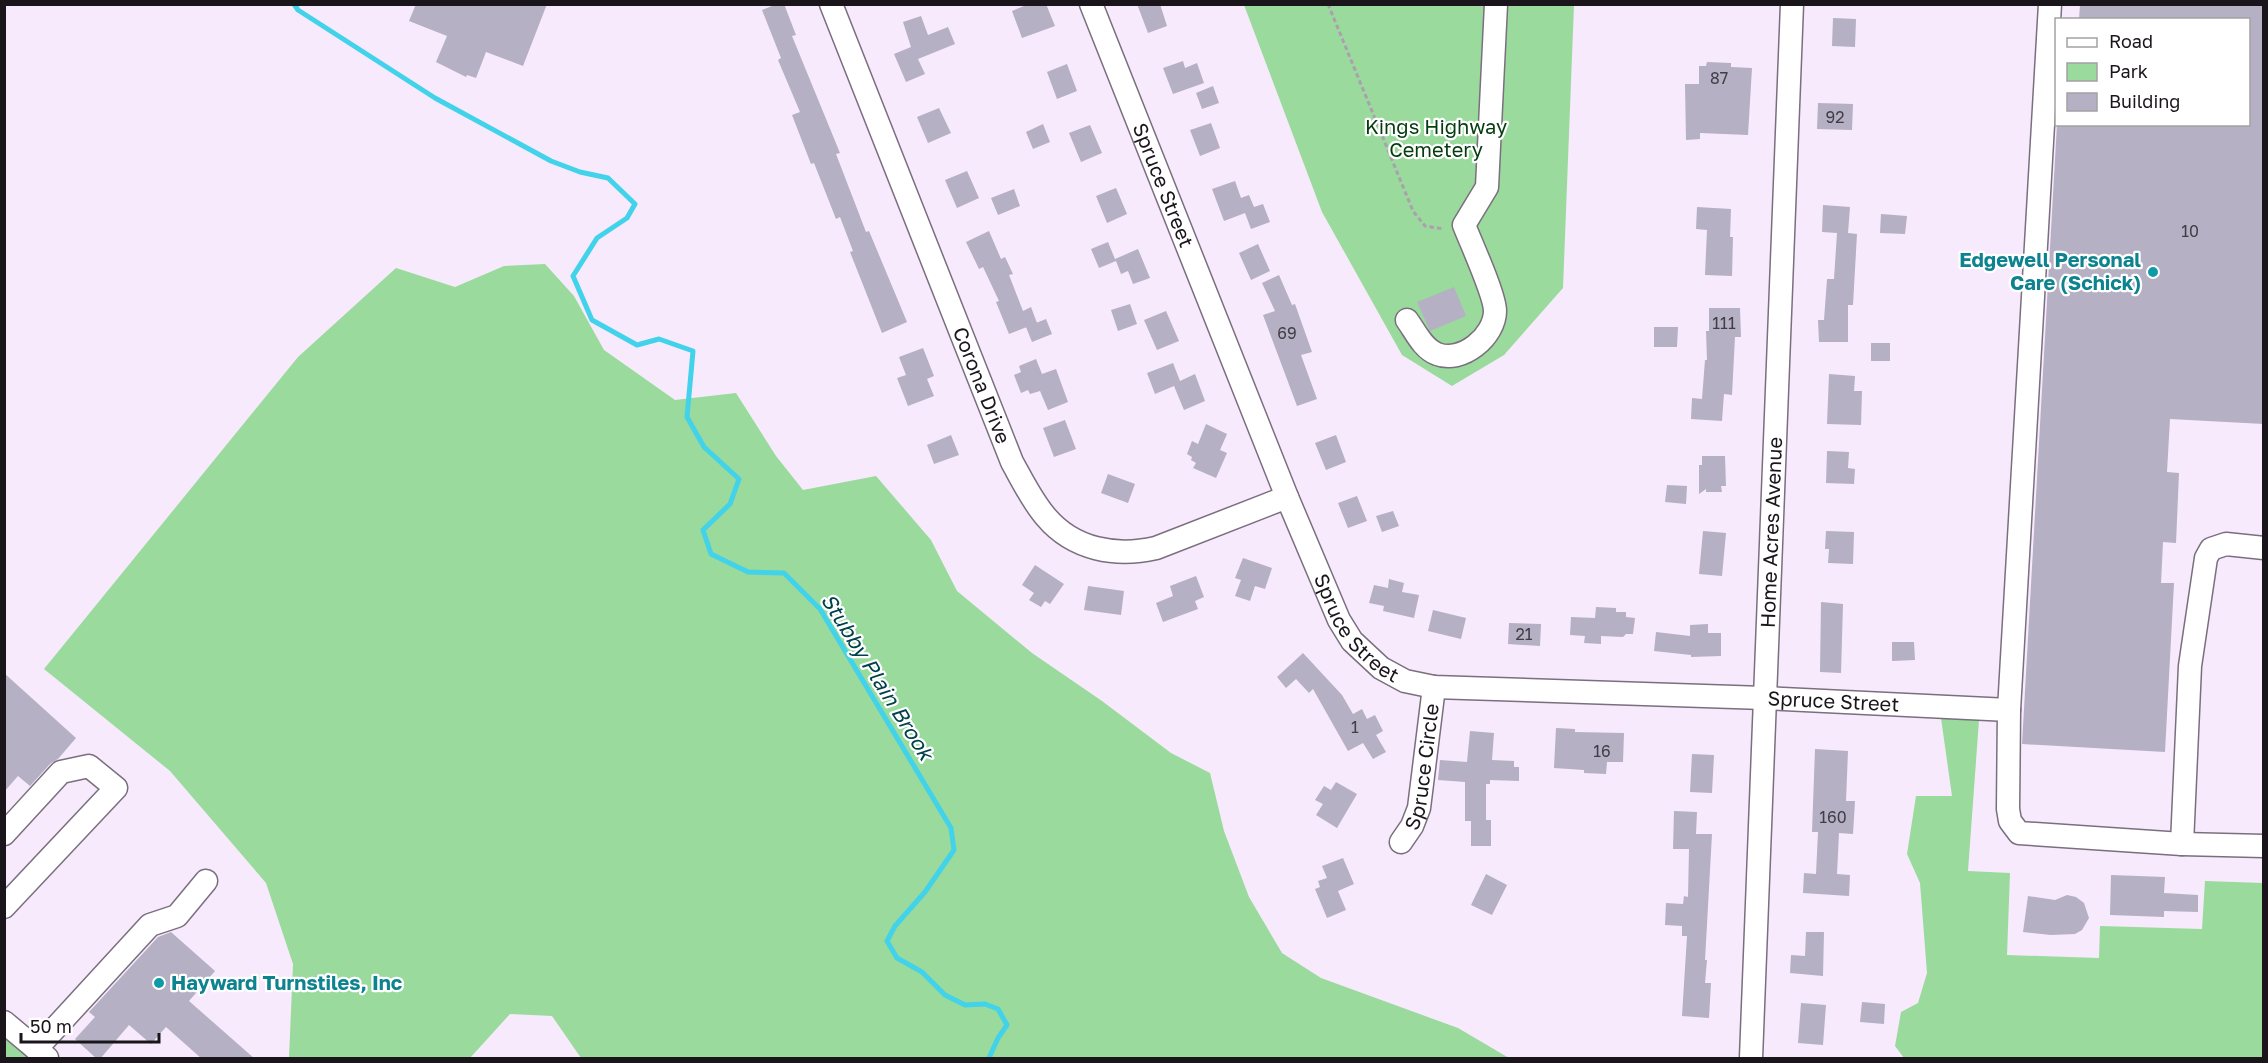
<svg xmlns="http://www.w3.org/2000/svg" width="2268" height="1063" font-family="'Golos Text',sans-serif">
  <rect width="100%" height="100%" fill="#f7eafc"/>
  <path fill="#9ada9c" d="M1244,5H1574L1563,288L1504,355L1452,386L1402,355L1322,212Z
    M545,264L574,296L604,350L675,400L736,393L776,456L803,490L876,476L931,540L957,591L1032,653L1102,701L1171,753L1210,773L1224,831L1249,897L1282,953L1321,978L1458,1028L1509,1058H581L552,1016L510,1014L470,1058H289L293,964L266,883L170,771L44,669L298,357L396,268L455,287L504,266Z
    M1941,718L1979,720L1968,871L2010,873L2007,955L2099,958L2100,926L2202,929L2205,881L2263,883V1058H1904L1895,1046L1901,1012L1918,1003L1927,973L1920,883L1907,854L1916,796H1952Z
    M5,1037L31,1058H5Z"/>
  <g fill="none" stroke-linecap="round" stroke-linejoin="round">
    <path stroke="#42d2ea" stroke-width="5" d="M294,4L298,10L435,98L551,161L580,172L608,178L635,204L627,218L597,238L573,276L592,320L637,345L659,339L693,351L687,417L704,447L739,479L730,504L703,530L711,554L748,572L784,573L820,609L951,828L954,850L925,892L895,926L887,941L897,958L922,972L945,995L965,1005L985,1004L998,1009L1007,1025L998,1038L989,1058"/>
  </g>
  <path fill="#b5b0c3" d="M416,4H547L523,66L486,52L476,78L467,75L466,77L436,62L447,36L409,21Z
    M777,4H784L796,35L792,36L840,153L836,154L866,232L869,231L907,322L882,333L850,252L853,251L840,217L836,219L814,163L811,164L792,115L800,112L778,60L781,58L762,10Z
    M1029,4H1046L1055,26L1022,38L1012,11Z
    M1137,4H1160L1167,26L1148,33Z
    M2080,4H2264V424L2170,419L2167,472L2179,473L2176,543L2163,542L2161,583H2174L2165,752L2022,744L2057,124H2248V20H2079Z
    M921,16L928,35L948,27L955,44L918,59L925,74L906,82L894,54L911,47L903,22Z
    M1833,18L1856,19L1855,47L1832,46Z
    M1183,61L1185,68L1197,63L1204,83L1173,94L1163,68Z
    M1707,62L1731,63V67L1752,68L1748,135L1700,133V139L1686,140L1685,84H1699V66H1706Z
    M1067,64L1077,91L1057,99L1047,72Z
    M1213,86L1219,103L1202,109L1196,93Z
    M1818,103L1853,104L1852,130L1817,129Z
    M939,108L951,133L928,143L917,117Z
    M1211,123L1220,148L1200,156L1190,130Z
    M1043,124L1050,142L1033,149L1026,132Z
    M1090,125L1102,153L1081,162L1069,133Z
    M967,171L979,198L957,208L945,180Z
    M1235,181L1241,198L1249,195L1254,207L1263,204L1270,222L1251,229L1245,213L1224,221L1212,189Z
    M1116,188L1127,214L1107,223L1096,196Z
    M1014,189L1020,206L998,215L991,198Z
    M1823,205L1850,207L1848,233L1857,234L1853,305H1848V342H1819L1818,320H1824L1827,279H1834L1837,233L1822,232Z
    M1697,207L1731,209L1730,237H1733L1732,276L1705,275L1707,230L1696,229Z
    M1881,214L1907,216L1905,234L1880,233Z
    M989,231L1001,259L1005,257L1013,274L1009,275L1023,311L1031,307L1037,323L1009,334L996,302L999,301L983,267L979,269L966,242Z
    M1108,242L1115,259L1138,249L1150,278L1133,284L1128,271L1121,274L1116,261L1099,268L1091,249Z
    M1258,244L1270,271L1251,280L1239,253Z
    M1279,275L1292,305L1295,304L1312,352L1301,355L1317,399L1297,406L1263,315L1275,311L1262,283Z
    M1454,287L1466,316L1430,331L1417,302Z
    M1130,304L1137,324L1118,331L1111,310Z
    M1709,308H1740L1741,337H1735L1732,395L1724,394L1722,421L1691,419L1692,398L1702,399L1705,360H1707L1706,331H1709Z
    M1166,311L1179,341L1157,350L1144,320Z
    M1046,319L1052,334L1032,342L1026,327Z
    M1654,327H1678L1677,347H1654Z
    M1871,343H1890V361H1871Z
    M923,348L934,376L927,379L934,396L908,406L897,378L906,375L899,357Z
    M1036,359L1042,374L1056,369L1068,402L1048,410L1040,391L1030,394L1028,390L1021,393L1014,375L1021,372L1019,366Z
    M1173,363L1180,381L1195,374L1205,401L1184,410L1174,386L1155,394L1147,373Z
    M1829,374L1855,376L1854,391H1862L1861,425L1827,424Z
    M1065,420L1076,449L1054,457L1043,428Z
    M1206,424L1227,434L1220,450L1227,453L1216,478L1193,468L1196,463L1191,460L1192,457L1187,454L1192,441L1198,444Z
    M951,435L959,455L934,464L927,445Z
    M1336,435L1346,462L1326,470L1315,443Z
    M1827,451L1849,452L1848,468L1855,469L1854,484L1826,483Z
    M1702,456H1725L1726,486H1721L1722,492H1706V489L1699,494V465H1702Z
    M1108,474L1135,484L1128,503L1101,493Z
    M1667,485L1687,486L1686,504L1665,502Z
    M1357,496L1367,521L1348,528L1338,503Z
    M1393,511L1399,526L1382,532L1376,516Z
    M1703,531L1726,533L1722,576L1699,574Z
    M1826,531L1854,532L1853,564L1828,563L1829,549H1825Z
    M1243,558L1272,568L1265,589L1255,586L1250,601L1235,596L1241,580L1235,578Z
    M1035,565L1064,584L1050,604L1045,601L1041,607L1029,600L1034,593L1022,585Z
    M1196,576L1204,597L1195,601L1198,609L1163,622L1156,603L1173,596L1170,586Z
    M1389,579L1404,583L1402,592L1419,595L1414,618L1383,611L1384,606L1369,603L1374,585L1388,588Z
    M1088,586L1124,591L1121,615L1084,610Z
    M1821,602L1843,604L1841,673L1820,672Z
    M1596,607L1616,608V612H1626V617L1635,618L1633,634H1626L1623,637L1601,636V644L1584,643L1585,636L1570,635L1571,617L1595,618Z
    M1433,610L1466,618L1461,639L1428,631Z
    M1509,623L1541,624L1540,646L1508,644Z
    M1708,624V633H1721V656L1691,657V655L1654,651L1656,632L1690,636V625Z
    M1892,642H1914L1915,660L1892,661Z
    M1303,653L1342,695L1353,714L1362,709L1367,719L1375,715L1383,731L1376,735L1386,752L1373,759L1363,743L1348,751L1313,689L1309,693L1296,679L1286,688L1277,677Z
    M4,673L76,738L58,759L51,763L30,786L18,776L4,792Z
    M1556,728L1575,729V732L1624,733L1623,762H1607L1606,774L1584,773V770L1554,768Z
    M1470,731L1494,733L1492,760L1514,761V767H1519V781L1490,780V784H1486V820H1491V846H1471V821H1465V782L1438,780L1440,760L1467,762Z
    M1815,749L1848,751L1846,801H1855L1853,834L1839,833L1837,874L1850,875L1849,896L1803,893L1804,873L1816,874L1818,832H1812Z
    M1692,754L1714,755L1712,793L1690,792Z
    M1336,782L1357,794L1337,828L1316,815L1323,804L1315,800L1324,786L1331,790Z
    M1674,811L1697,812L1696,834H1712L1705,960H1707L1705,983H1711L1709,1018L1682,1016L1687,936H1682V926L1665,925L1666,903L1683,904L1684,896L1688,897L1689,849H1673Z
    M1343,858L1354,884L1338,891L1346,910L1327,918L1315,889L1320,887L1318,881L1327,878L1322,866Z
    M1486,874L1507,885L1492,915L1471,905Z
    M2111,875L2165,877L2164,893L2198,895V912L2164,911V917L2110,915Z
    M2067,895L2076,897L2084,903L2089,918L2082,930L2075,934L2051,935L2023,932L2028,896L2055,900Z
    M171,932L215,971L189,1001L255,1059H202L166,1027L151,1044L129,1025L100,1059H97L75,1039L95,1017L89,1012L158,937Z
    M1806,932H1824L1823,976L1790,973L1791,955L1805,956Z
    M1862,1002L1885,1004L1884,1024L1860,1022Z
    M1801,1003L1826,1005L1823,1045L1798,1043Z"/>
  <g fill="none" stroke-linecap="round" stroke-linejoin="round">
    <defs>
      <g id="minor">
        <path id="s1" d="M831,4L1012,462C1022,480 1032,501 1046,517C1074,550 1116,557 1156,548L1287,497"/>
        <path id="s2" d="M1091,4L1287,497L1339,620L1352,641L1381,668L1405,681L1434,687L1764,698L2009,710"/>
        <path d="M2050,4L2009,710L2008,809L2010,821L2019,833L2182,844L2264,846"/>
        <path d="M1407,320C1415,331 1423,349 1437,354C1462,364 1495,336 1495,311C1495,295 1471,243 1464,225L1487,187L1496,4"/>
        <path d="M4,834L61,772L89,766L116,788L4,907"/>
        <path id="s3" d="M1401,842L1412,826L1419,808L1434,687"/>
        <path d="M2182,844L2190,666L2206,558L2211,549L2226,544L2264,548"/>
        <path d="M4,1022L47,1058"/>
        <path d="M36,1049L150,925L177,916L206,881"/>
        <path id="s4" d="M1751,1058L1792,4"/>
      </g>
    </defs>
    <use href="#minor" stroke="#7a6f7e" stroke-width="25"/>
    <path stroke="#aba0ae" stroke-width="3" stroke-dasharray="4.5 3" stroke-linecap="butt" d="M1328,4L1413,211L1425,226L1444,229"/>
    <use href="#minor" stroke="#fff" stroke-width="22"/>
  </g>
  <g fill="#0f9aa8" stroke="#fff" stroke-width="2">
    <circle cx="2153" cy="272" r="6"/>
    <circle cx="159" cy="983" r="6"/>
  </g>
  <g text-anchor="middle" stroke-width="4.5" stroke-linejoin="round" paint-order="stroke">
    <g font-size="16" fill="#413c45">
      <text x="1719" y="84">87</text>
      <text x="1835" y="123">92</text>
      <text x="2190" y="237">10</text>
      <text x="1724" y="329">111</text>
      <text x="1287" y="339">69</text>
      <text x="1524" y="640">21</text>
      <text x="1355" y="733">1</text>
      <text x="1602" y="757">16</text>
      <text x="1833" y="823">160</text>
    </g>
    <g font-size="20" fill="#053c0f" stroke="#fff">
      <text x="1436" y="134">Kings Highway<tspan x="1436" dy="23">Cemetery</tspan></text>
    </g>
    <g font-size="20" fill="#1a151b" stroke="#fff">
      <text dy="7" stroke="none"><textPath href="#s2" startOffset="195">Spruce Street</textPath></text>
      <text dy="7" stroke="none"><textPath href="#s1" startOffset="410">Corona Drive</textPath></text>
      <text dy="7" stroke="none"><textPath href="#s4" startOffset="526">Home Acres Avenue</textPath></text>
      <text dy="7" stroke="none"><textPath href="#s2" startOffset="681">Spruce Street</textPath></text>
      <text dy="7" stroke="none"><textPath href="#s2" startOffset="1185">Spruce Street</textPath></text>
      <text dy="7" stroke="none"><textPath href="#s3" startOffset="80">Spruce Circle</textPath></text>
    </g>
    <g font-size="20" font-weight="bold" fill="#0d838f" stroke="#fff" text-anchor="end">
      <text x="2141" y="267">Edgewell Personal<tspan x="2141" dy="23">Care (Schick)</tspan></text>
      <text x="171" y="990" text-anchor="start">Hayward Turnstiles, Inc</text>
    </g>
    <g font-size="21" font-style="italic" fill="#00414b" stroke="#fff">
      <text transform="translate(877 677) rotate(58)" y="7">Stubby Plain Brook</text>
    </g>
  </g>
  <rect width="2268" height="1063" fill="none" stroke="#1a151b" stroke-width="12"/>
  <rect x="2055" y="18" width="195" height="108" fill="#ffffff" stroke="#a3a1a4" stroke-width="1.5"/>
  <rect x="2067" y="38" width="30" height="9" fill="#ffffff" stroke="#a3a1a4" stroke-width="1.5"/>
  <text x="2109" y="48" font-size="18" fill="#1a151b">Road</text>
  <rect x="2067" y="63" width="30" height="18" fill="#9ada9c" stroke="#a3a1a4" stroke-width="1.5"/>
  <text x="2109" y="78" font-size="18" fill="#1a151b">Park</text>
  <rect x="2067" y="93" width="30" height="18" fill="#b5b0c3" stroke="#a3a1a4" stroke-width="1.5"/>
  <text x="2109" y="108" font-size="18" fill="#1a151b">Building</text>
  <path d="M21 1033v9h138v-9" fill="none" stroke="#1a151b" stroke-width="3"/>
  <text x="30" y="1033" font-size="18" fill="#1a151b" stroke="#ffffff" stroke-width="4.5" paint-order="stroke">50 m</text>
</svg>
